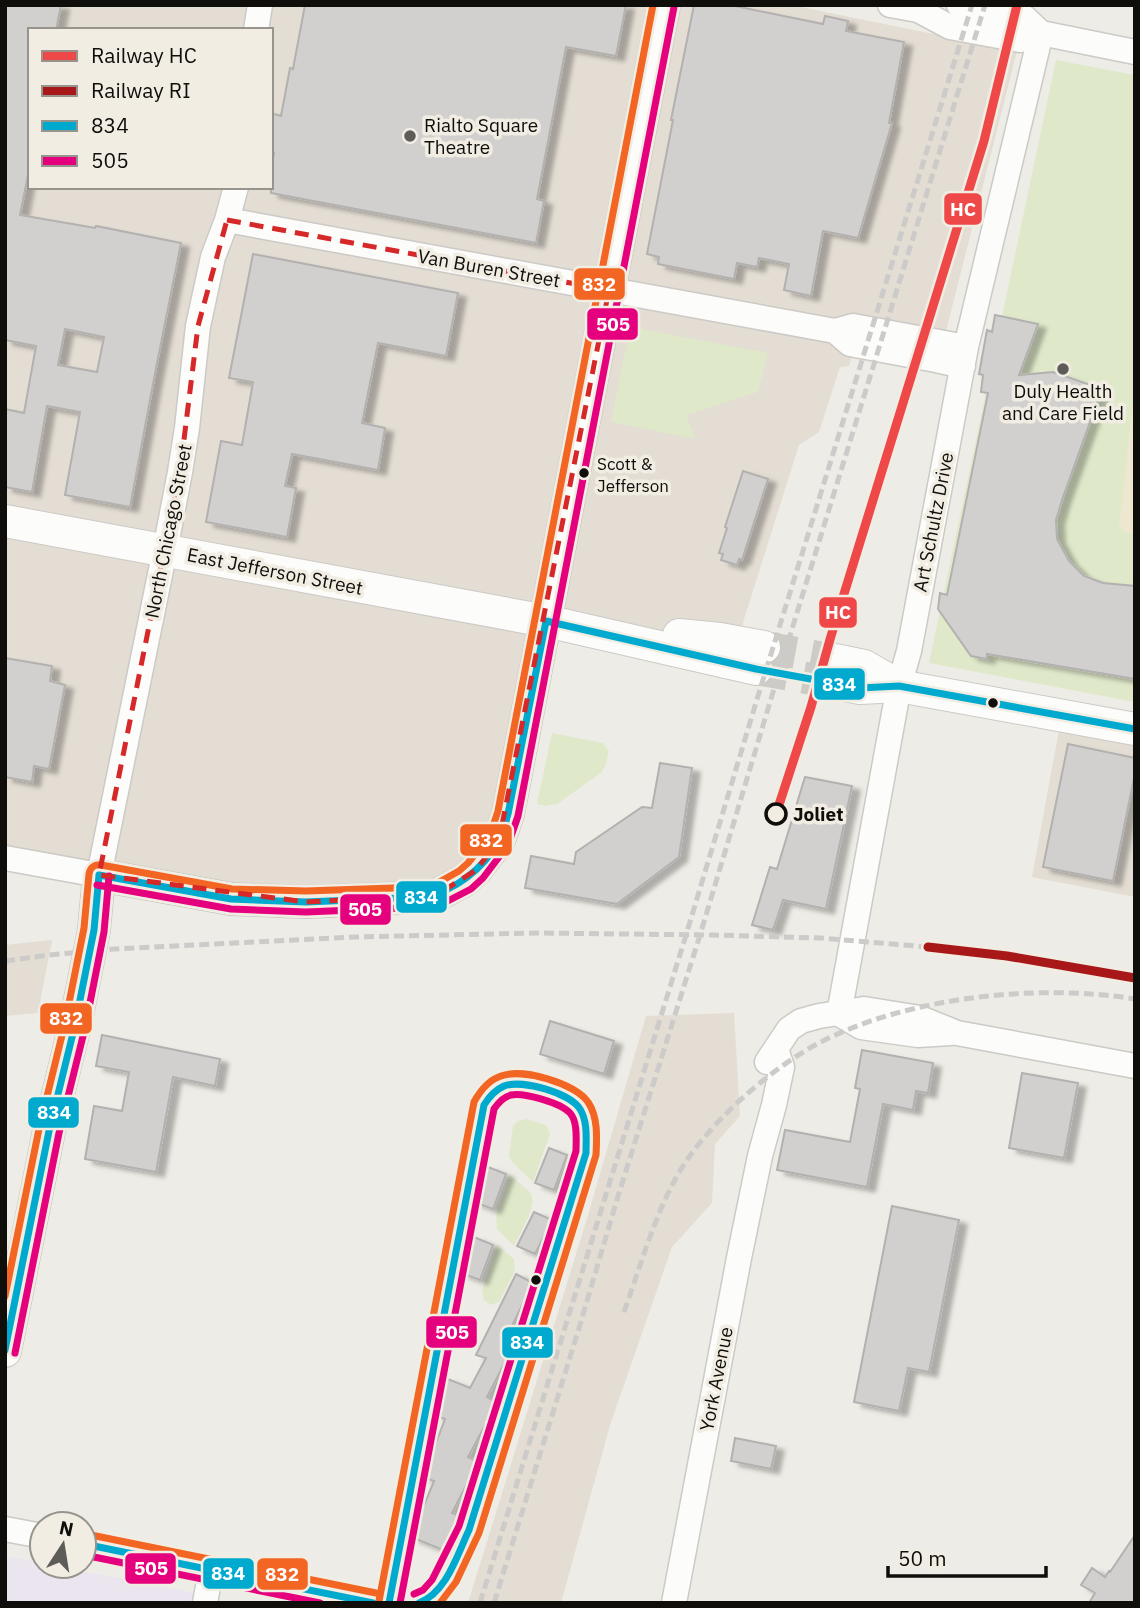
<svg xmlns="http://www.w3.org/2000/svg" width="1140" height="1608" font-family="'IBM Plex Sans',sans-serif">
  <defs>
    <filter id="shadow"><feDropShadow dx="8" dy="4.5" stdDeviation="2" flood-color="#0004"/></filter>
  </defs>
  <rect width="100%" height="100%" fill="#eeece6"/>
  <path fill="#e3ddd3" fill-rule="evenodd" d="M5,5H791L1017,51L946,331L864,316L849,366L840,367L819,432L799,445L734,651L5,518ZM30,30H271V187H30Z
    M5,523L544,623L506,813L463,879L310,898L5,854Z
    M1061,719L1135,733V897L1032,877Z
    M52,940L38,1013L5,1016V945Z
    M734,1013L740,1116L715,1144L712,1203L672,1247L610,1425L561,1603H468L586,1222L646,1016Z"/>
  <path fill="#eae5ee" d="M5,1556L42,1563V1566H55L194,1593L192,1603H5Z"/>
  <path fill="#dfe9ca" d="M1056,60L1135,75V702L929,663Z
    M630,327L768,353L758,392L686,415L696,439L611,422Z
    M552,733L603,743L609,751L606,764L602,772L557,804L545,806L537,804Z
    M526,1119L546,1125L550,1134L533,1182L512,1162L509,1156L513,1126L518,1121Z
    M510,1175C516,1181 526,1187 531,1194C538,1205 519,1234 514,1246L497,1229L496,1215Z
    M497,1245L514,1259L515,1271L499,1302L491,1305L484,1300L482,1291Z"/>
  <path fill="#ede7d0" d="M1135,408V534L1124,532L1119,526L1132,409Z"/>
  <path fill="#d2d0cf" stroke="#b3b1b0" stroke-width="2" fill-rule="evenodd" filter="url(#shadow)" d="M5,5H61L56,30H30V165L20,215L95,228L96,226L181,243L156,368L130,507L65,495L80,412L47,406L32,492L5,487V409L24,413L36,346L5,340ZM65,329L104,337L97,372L58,365Z
    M305,5H626L616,56L566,47L537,199L544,201L536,243L271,193V169L274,153L271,152V113L281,116L290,68L293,69Z
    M694,5H730L823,24L825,16L848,21L846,31L904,42L889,123H892L858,238L823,231L811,296L784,290L789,264L759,258L757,267L737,263L734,279L658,264L659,257L647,254L673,120H671Z
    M253,254L458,293L446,356L378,343L362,423L385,428L378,470L292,454L285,486L296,488L287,537L206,522L221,441L242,445L253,382L229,378Z
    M995,315L1038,324L1019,375L1053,372L1102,389L1063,497L1056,520L1057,539L1069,561L1084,576L1103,583L1135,586V679L987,654V659L971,656L938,609L940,593L947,595L988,393L981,392L983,375L979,374L987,330L992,332Z
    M743,471L768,479L742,560L739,559L737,565L721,560L723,554L719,553L727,528L725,527Z
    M5,658L52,666L50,681L65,685L49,769L34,766L32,782L5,777Z
    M1068,744L1135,758V773L1113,881L1043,867Z
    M660,763L692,768L679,857L617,904L525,888L531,856L574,864L576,852L642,807L652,808Z
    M805,777L852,786L826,909L783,900L773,930L752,925L770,867L777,869Z
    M550,1021L614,1041L604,1074L540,1054Z
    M102,1035L220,1059L215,1086L173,1077L156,1172L85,1159L94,1106L122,1111L129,1072L96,1066Z
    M862,1050L933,1063L928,1093L916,1091L913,1110L883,1104L867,1187L777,1170L785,1130L850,1142L860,1089L855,1088Z
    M1022,1073L1078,1083L1064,1158L1009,1148Z
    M549,1148L567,1155L554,1190L535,1183Z
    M488,1167L506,1174L493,1209L474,1202Z
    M892,1206L959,1220L929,1372L908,1368L899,1411L854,1402Z
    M534,1212L552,1220L535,1254L517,1246Z
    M474,1237L493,1245L480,1280L461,1273Z
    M516,1274L533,1283L506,1338L515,1343L487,1397L497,1403L468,1457L478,1462L452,1513L462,1517L448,1552L411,1537L434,1481L423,1477L445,1419L435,1415L448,1379L470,1388L486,1358L476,1355Z
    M735,1438L776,1446L771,1469L731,1461Z
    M1135,1535V1603H1089L1095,1593L1081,1585L1092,1568L1105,1577L1109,1571L1110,1572Z"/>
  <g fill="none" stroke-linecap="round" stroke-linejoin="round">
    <path stroke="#cdcbc5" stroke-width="32" stroke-dasharray="32 16" stroke-linecap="butt" d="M764,647L835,660
      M756,669L829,682"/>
    <defs>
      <path id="minor" d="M890,5L918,10L950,27L1020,40L1041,33L1135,52
        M959,5L1024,17L1041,33
        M256,30L260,5
        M227,220L835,331L853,326L966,347
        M835,331L850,344L936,360L963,366
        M5,858L99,875L165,550L180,472L187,428L198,326L213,257L227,220L236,187
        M839,1014L899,686L909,651L966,347L1041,33
        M839,1014L861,1027L918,1035L950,1033
        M767,1062L789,1029L801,1021L819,1016L864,1009L920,1018L957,1033L1135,1066
        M5,1529L42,1536
        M84,1544L211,1570L205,1603
        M674,1603L739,1258L760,1156L774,1105L782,1067L776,1049"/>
      <path id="major" d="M5,521L546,621L756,669
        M679,635L720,639L764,647
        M835,660L864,666L899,686
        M829,682L860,688L899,686L1135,729
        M99,875L231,899L306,902L424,897L437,895L452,887L465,880L476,870L499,840L508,814L664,5
        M5,1351L49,1131L75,1025L94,930L99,875"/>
    </defs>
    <use href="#minor" stroke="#cccac6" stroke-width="27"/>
    <use href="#major" stroke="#cccac6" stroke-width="34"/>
    <use href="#minor" stroke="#fcfcfb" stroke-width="24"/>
    <use href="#major" stroke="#fcfcfb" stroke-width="32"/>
    <path stroke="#cccbc9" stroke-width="5" stroke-dasharray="10 5" stroke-linecap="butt" d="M5,961L49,955L114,949L354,937L536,933L714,935L820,938L928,947
      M624,1312C641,1265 658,1202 687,1160C717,1116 771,1069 817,1044C905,997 1038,983 1135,999
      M480,1603L686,935L758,696L972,5
      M494,1603L579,1328L619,1193L700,935L792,629L985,5"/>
    <defs>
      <path id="bus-1" d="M546,621L756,669L860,688L899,686L1135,729
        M99,875L231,899L306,902L424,897C455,891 483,869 499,841C504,833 505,823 508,814L546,621
        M5,1350L49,1131L75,1025L94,930L99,875
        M84,1544L373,1603
        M389,1603L484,1105C489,1097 495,1090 504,1086C522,1079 570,1093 580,1109C588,1122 586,1139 586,1153L469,1530C457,1555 447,1592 419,1603"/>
      <path id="bus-2" d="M97,885L231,909L306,912L424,907L442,904L471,889L483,878L508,845L518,816L674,7
        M15,1353L59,1133L85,1028L104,932L109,876
        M84,1555L320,1603
        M400,1603L494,1109C498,1103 503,1097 511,1095C523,1092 561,1103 570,1113C578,1122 576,1140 576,1151L459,1526L432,1580L423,1590L414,1594"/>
      <path id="bus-3" d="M5,1296L39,1129L65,1023L84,928L89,874C90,868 94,864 101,865L232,889L306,891L423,887L434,885L459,871L468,863L490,835L498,811L653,5
        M86,1534L376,1593
        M379,1601L474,1102C480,1091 489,1080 501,1076C523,1068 574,1083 588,1102C598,1117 597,1137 596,1155L479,1533L456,1582L440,1603"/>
    </defs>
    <use href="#bus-1" stroke="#f1ede3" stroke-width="12"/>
    <use href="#bus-2" stroke="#f1ede3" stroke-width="12"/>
    <use href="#bus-3" stroke="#f1ede3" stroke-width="12"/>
    <use href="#bus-1" stroke="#00a9ce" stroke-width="7"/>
    <use href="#bus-2" stroke="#e5007d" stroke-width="7"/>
    <use href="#bus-3" stroke="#f26522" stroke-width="7"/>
    <defs>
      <path id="rail-1" d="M776,814L811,707L831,636L984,141L1017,5"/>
      <path id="rail-2" d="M928,947L1007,956L1135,978"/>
    </defs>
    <use href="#rail-1" stroke="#f1ede3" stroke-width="14"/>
    <use href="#rail-2" stroke="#f1ede3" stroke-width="14"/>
    <use href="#rail-1" stroke="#ee4848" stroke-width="9"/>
    <use href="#rail-2" stroke="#a81818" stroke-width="9"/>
  </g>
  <path fill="none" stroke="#d62828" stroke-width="5" stroke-dasharray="14 9" stroke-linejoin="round" d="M227,220L609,290L499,840L476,870L437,895L306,902L99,875L180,472L198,326Z"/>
  <g fill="#5d5c58" stroke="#f1ede3" stroke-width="2.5">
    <circle cx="410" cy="136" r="7"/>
    <circle cx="1063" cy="369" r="7"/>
  </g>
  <g fill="#0f0e0b" stroke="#f1ede3" stroke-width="2.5">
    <circle cx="584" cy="473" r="6"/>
    <circle cx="993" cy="703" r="6"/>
    <circle cx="536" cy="1280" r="6"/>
  </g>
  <circle fill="#f1ede3" stroke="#0f0e0b" stroke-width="3.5" cx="776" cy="814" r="10"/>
  <g text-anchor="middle" stroke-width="7" stroke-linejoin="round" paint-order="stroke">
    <g font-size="17" fill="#0f0e0b" stroke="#f1ede3" text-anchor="start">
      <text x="597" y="470">Scott &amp;<tspan x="597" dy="22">Jefferson</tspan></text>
    </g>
    <g font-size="19" fill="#0f0e0b" stroke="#f1ede3" text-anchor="start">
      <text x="424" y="132">Rialto Square<tspan x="424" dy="22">Theatre</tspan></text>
      <text x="1063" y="398" text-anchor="middle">Duly Health<tspan x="1063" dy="22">and Care Field</tspan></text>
    </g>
    <g font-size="19" fill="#0f0e0b" stroke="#f1ede3">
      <text transform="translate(489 268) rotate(10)" y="7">Van Buren Street</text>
      <text transform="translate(933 522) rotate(-79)" y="7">Art Schultz Drive</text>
      <text transform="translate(168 531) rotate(-79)" y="7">North Chicago Street</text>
      <text transform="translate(275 571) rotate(11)" y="7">East Jefferson Street</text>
      <text transform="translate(716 1379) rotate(-79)" y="7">York Avenue</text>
    </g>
    <g font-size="19" font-weight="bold" fill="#0f0e0b" stroke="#f1ede3" text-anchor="start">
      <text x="793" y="821">Joliet</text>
    </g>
  </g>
  <g stroke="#f1ede3" stroke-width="2.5">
    <rect x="943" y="192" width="40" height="34" rx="7" fill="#ee4848"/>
    <rect x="573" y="267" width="53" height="34" rx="7" fill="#f26522"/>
    <rect x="586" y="307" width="53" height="34" rx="7" fill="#e5007d"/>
    <rect x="818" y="596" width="40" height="33" rx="7" fill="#ee4848"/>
    <rect x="813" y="667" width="53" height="34" rx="7" fill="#00a9ce"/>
    <rect x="459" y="823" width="54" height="34" rx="7" fill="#f26522"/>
    <rect x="395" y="880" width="53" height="34" rx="7" fill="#00a9ce"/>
    <rect x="339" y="893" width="53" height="33" rx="7" fill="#e5007d"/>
    <rect x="39" y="1002" width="54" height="33" rx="7" fill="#f26522"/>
    <rect x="27" y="1096" width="53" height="33" rx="7" fill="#00a9ce"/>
    <rect x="425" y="1315" width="53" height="34" rx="7" fill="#e5007d"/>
    <rect x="501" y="1326" width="53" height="33" rx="7" fill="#00a9ce"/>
    <rect x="124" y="1552" width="53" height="33" rx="7" fill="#e5007d"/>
    <rect x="202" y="1557" width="53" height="33" rx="7" fill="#00a9ce"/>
    <rect x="256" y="1557" width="53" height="34" rx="7" fill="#f26522"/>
  </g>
  <g font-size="19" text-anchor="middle" font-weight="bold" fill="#fff">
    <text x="963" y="216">HC</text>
    <text x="599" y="291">832</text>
    <text x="613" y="331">505</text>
    <text x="838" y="619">HC</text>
    <text x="839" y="691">834</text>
    <text x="486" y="847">832</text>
    <text x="421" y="904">834</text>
    <text x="365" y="916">505</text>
    <text x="66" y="1025">832</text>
    <text x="54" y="1119">834</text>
    <text x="452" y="1339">505</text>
    <text x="527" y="1349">834</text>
    <text x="151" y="1575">505</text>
    <text x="228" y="1580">834</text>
    <text x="282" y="1581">832</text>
  </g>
  <rect width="1140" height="1608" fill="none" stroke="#0f0e0b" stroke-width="14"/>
  <rect x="28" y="28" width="245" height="161" fill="#f1ede3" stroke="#97948d" stroke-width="2"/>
  <rect x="42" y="51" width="35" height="10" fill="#ee4848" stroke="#97948d" stroke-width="2"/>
  <text x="91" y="63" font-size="21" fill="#0f0e0b">Railway HC</text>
  <rect x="42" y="86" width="35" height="10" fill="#a81818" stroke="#97948d" stroke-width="2"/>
  <text x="91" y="98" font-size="21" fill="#0f0e0b">Railway RI</text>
  <rect x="42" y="121" width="35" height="10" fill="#00a9ce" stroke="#97948d" stroke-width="2"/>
  <text x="91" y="133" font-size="21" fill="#0f0e0b">834</text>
  <rect x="42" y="156" width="35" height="10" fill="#e5007d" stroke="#97948d" stroke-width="2"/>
  <text x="91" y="168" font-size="21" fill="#0f0e0b">505</text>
  <g transform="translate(63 1545) rotate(12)"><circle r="33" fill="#f1ede3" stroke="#97948d" stroke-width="2"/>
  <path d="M0-5L12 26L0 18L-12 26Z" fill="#5d5c58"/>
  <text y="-10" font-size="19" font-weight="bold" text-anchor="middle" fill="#0f0e0b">N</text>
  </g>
  <path d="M888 1566v10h158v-10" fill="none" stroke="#0f0e0b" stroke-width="3.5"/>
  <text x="898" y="1566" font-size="21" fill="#0f0e0b" stroke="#f1ede3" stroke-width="5" paint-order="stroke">50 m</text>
</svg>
